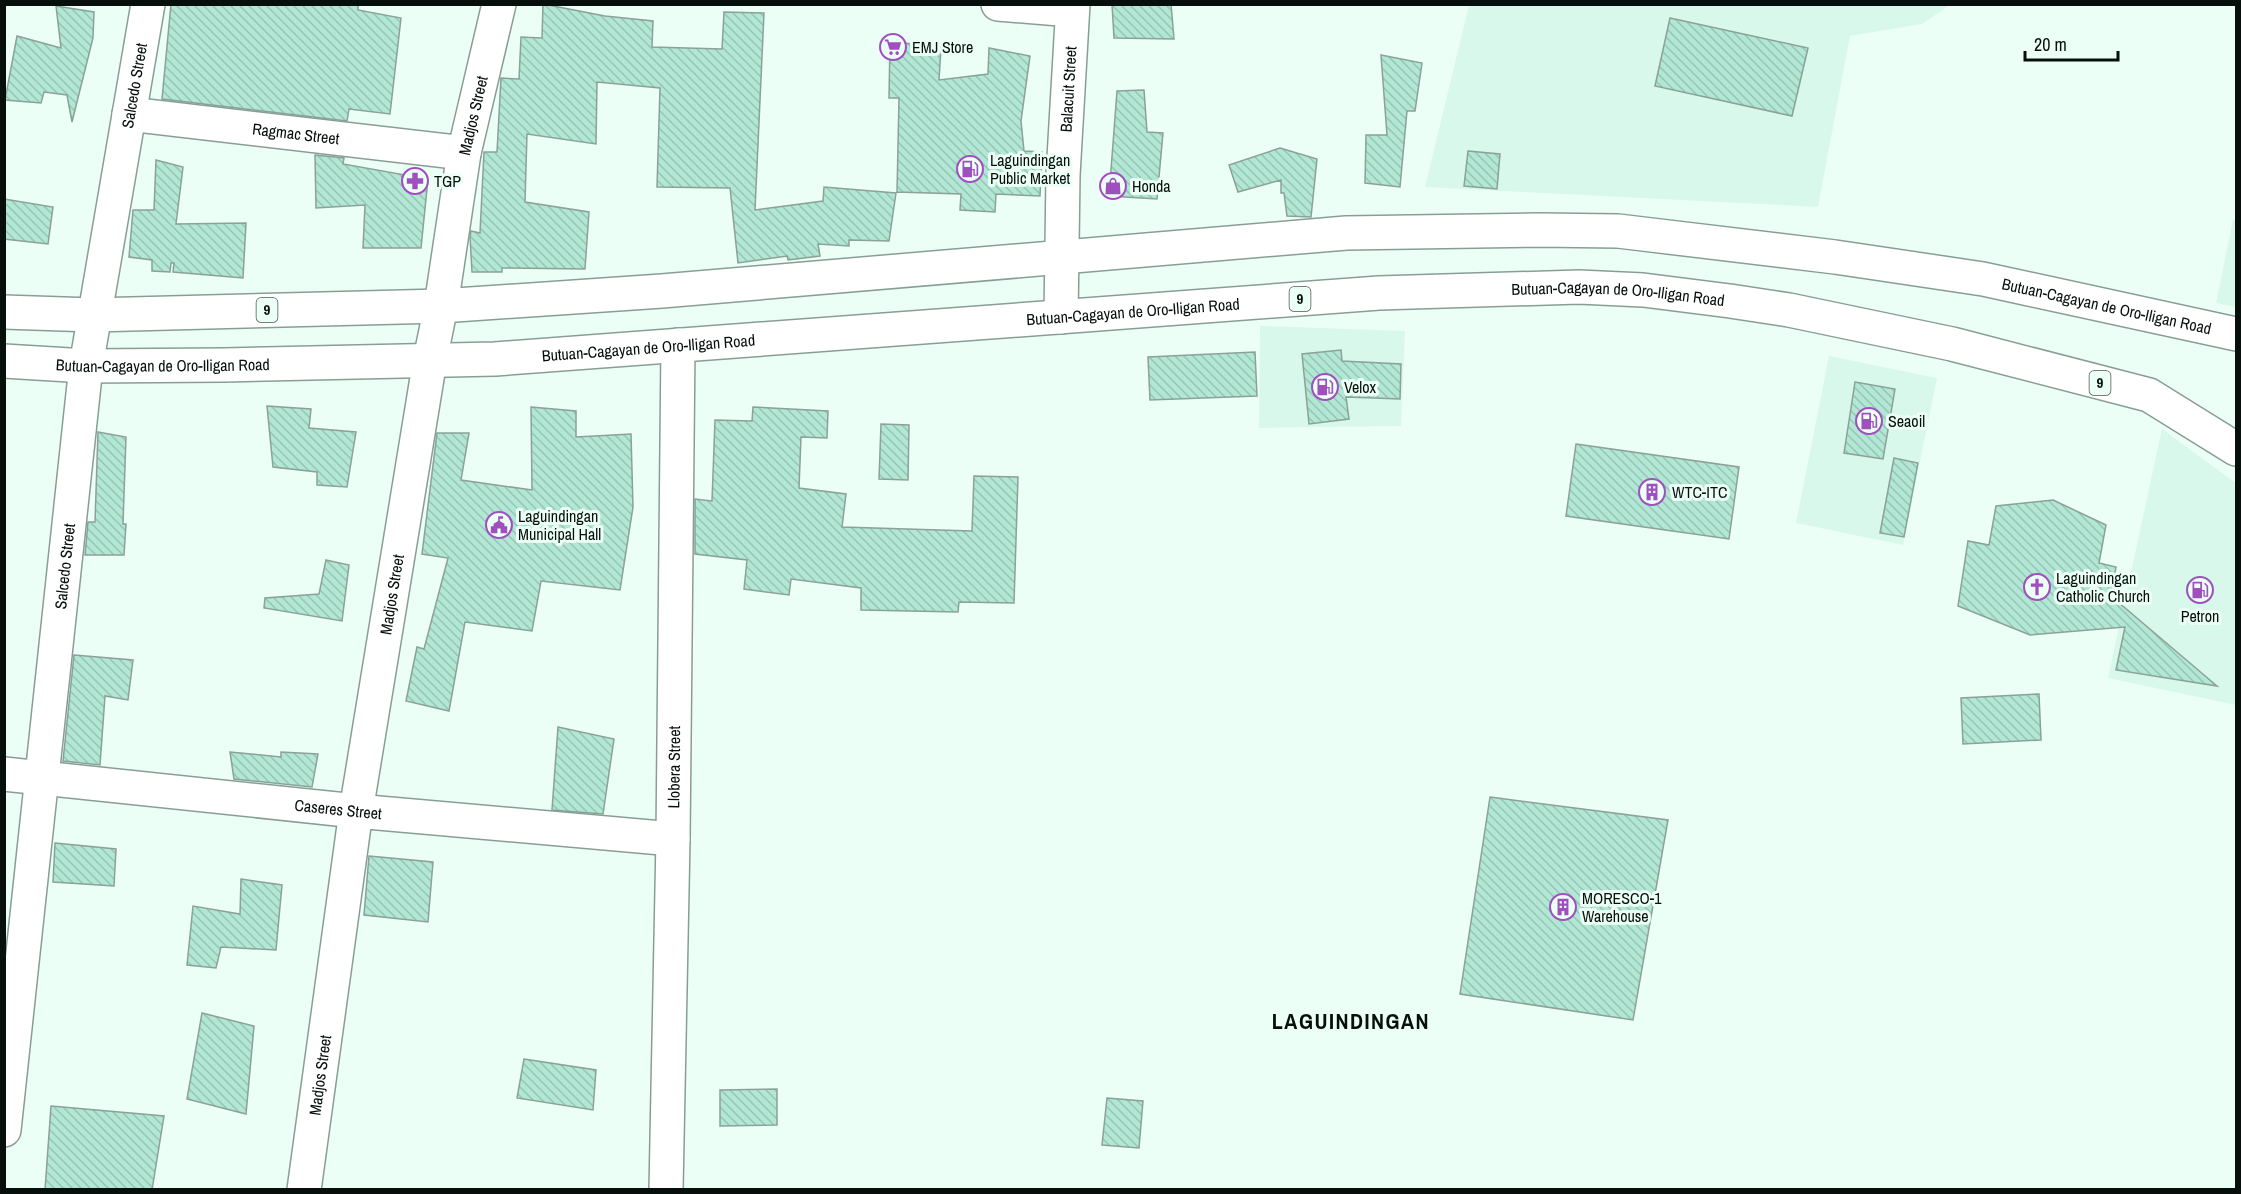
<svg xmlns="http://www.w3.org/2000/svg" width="2241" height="1194" font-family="'Archivo Narrow',sans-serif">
  <defs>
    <pattern id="building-back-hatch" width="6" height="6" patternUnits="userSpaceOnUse" patternTransform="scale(1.5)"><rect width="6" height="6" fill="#b1e7d4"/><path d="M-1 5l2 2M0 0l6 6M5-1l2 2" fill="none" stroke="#97c5b5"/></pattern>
  </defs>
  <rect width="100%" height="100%" fill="#ecfff7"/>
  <path fill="#d8f8ec" d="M1469,5H1950L1922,24L1850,36L1818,207L1425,187Z
    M2233,220H2236V307L2216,303Z
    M1260,326L1405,331L1401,426L1259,428Z
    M1829,356L1937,378L1903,545L1796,523Z
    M2162,429L2236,483V705L2108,678Z"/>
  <path fill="url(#building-back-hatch)" stroke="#8ba199" stroke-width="1.5" d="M171,4H358V10L401,18L390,114L349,109L347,121L162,99Z
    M543,4L605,16L653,21L652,47L722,49L724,12L764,13L755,210L823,201L824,187L896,193L889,241L849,240V246L818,244L820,256L788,260L787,256L738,263L730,188L657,187L660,88L597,82L596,144L527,134L525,202L589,212L585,269L502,268V272H472L470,237L471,231L480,233L484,152H497L501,78L519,79L521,37L542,38Z
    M1112,4H1171L1174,39L1114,38Z
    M56,6L94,12L93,38L72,122L67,95L44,92L41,103L5,100L17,36L61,48Z
    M1670,18L1808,48L1792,116L1655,86Z
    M890,41L941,48L939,80L988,74L989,48L1030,56L1021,121L1024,151L1042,152L1040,196L996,194L995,212L960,210L961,194L897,192L899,98H889Z
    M1381,55L1422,63L1415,111H1407L1400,187L1365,183L1366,135H1387Z
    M1144,90L1147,132L1163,133L1157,199L1109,196L1117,91Z
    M1280,148L1317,159L1311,217L1287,216L1284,193H1281V180L1238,192L1229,165Z
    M1468,151L1500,154L1497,189L1464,186Z
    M315,155L344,158L343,164L428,179L421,248H363L365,205L316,208Z
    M156,160L183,167L176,224L246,223L243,278L173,272L174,263H171L170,272L152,271V260L129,257L133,210H154Z
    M4,199L53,207L48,244L4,239Z
    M1341,350L1342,361L1401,364L1400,399L1346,397L1349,419L1309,424L1302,354Z
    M1255,352L1257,396L1150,400L1148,357Z
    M1855,382L1895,389L1883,459L1844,453Z
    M267,406L311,409L309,428L356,432L347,487L317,485V472L273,467Z
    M531,407L576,411V437L631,434L633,507L620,590L541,581L532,631L465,622L449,711L406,701L417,647L424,649L448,558L422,554L437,433H469L461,480L532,490Z
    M753,407L828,411L827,438L801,437L799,488L846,494L842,527L972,531L974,476L1018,477L1014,603L959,602L958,612L861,610V588L791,579L789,595L744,589L747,560L695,554V499L712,501L715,420L752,421Z
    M881,424L909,425L908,480L879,479Z
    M98,432L126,437L123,524H126L124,555H85L88,522H95Z
    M1576,444L1739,467L1729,539L1566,516Z
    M1894,458L1918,463L1904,537L1880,533Z
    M2053,500L2106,525L2099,563L2116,567L2111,596L2217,686L2116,670L2125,627L2030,635L1958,606L1968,541L1989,545L1996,506Z
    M326,560L349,565L342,621L264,608L265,598L319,594Z
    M74,655L133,660L128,700L105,696L100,765L63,761Z
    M2039,694L2041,740L1963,744L1961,698Z
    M558,727L614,739L603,814L552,810Z
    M230,752L281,757V752L318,754L312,787L234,779Z
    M1490,797L1668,820L1633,1020L1460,994Z
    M55,843L116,849L114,886L53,882Z
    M369,856L433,862L428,922L364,915Z
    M241,879L282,885L276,950L221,947L216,968L187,965L193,906L240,914Z
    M202,1013L254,1026L246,1114L187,1099Z
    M524,1059L596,1070L593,1110L517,1098Z
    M777,1089V1125L720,1126V1090Z
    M1107,1098L1143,1101L1139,1148L1102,1145Z
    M51,1106L164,1116L152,1190H45Z"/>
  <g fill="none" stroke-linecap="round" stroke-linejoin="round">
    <defs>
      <g id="minor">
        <path d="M998,4L1072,10"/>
        <path id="s1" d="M129,114L464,153"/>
        <path id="s2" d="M1061,317L1063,175L1073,4"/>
        <path id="s3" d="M4,774L356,811L673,839"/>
        <path id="s4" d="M4,1130L86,366L148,4"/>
        <path id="s5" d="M304,1190L356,811L430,360L441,306L464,153L499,4"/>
        <path id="s6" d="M666,1190L673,839L678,345"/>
      </g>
      <g id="trunk">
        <path id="s7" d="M4,312L93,315L441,306L662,291L1346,233L1539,230L1618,231L1835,257L1983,279L2236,334"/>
        <path id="s8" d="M4,361L86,366L224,365L495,359L1379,293L1579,287L1643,290L1730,301L1789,310L1952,344L2149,395L2236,449"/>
      </g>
    </defs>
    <use href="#minor" stroke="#889e95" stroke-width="36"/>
    <use href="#trunk" stroke="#889e95" stroke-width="36"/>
    <use href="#minor" stroke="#fff" stroke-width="33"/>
    <use href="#trunk" stroke="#fff" stroke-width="33"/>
  </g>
  <defs>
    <symbol id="supermarket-ring" viewBox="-11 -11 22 22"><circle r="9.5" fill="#ecfff7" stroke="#a04fbf" stroke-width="1.5"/><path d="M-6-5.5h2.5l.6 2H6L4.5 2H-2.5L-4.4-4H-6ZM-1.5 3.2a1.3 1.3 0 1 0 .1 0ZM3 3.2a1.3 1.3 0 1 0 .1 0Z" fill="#a04fbf"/></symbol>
    <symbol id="fuel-ring" viewBox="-11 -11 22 22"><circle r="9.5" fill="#ecfff7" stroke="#a04fbf" stroke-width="1.5"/><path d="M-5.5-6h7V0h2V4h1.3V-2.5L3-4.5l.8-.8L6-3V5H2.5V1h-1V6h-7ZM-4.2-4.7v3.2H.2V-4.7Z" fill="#a04fbf"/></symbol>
    <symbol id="pharmacy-ring" viewBox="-11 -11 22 22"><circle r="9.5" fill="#ecfff7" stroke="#a04fbf" stroke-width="1.5"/><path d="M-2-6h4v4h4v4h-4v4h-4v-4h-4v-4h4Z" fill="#a04fbf"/></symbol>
    <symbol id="shop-ring" viewBox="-11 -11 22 22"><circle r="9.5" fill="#ecfff7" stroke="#a04fbf" stroke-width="1.5"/><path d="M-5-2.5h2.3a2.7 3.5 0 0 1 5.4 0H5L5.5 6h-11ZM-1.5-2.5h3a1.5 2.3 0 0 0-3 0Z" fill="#a04fbf"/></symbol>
    <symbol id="building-ring" viewBox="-11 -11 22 22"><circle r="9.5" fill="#ecfff7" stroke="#a04fbf" stroke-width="1.5"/><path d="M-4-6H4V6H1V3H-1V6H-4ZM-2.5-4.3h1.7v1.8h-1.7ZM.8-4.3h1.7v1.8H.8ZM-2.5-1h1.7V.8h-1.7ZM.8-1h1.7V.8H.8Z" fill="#a04fbf"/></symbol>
    <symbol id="civic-ring" viewBox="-11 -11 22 22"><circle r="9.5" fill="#ecfff7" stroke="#a04fbf" stroke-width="1.5"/><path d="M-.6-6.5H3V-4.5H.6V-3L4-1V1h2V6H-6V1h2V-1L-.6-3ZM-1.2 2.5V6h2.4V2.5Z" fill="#a04fbf"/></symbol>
    <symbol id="church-ring" viewBox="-11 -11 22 22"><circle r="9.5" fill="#ecfff7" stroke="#a04fbf" stroke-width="1.5"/><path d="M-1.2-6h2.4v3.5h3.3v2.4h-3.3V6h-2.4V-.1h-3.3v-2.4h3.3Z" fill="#a04fbf"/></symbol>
  </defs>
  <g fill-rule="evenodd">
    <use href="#supermarket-ring" x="878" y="32" width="30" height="30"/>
    <use href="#fuel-ring" x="955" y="154" width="30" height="30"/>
    <use href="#pharmacy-ring" x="400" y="166" width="30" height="30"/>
    <use href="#shop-ring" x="1098" y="171" width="30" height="30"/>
    <use href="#fuel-ring" x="1310" y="372" width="30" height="30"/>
    <use href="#fuel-ring" x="1854" y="406" width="30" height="30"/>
    <use href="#building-ring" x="1637" y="477" width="30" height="30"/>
    <use href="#civic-ring" x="484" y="510" width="30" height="30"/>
    <use href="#church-ring" x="2022" y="572" width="30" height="30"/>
    <use href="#fuel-ring" x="2185" y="575" width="30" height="30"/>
    <use href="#building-ring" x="1548" y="892" width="30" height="30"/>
  </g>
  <g text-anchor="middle" stroke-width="6" stroke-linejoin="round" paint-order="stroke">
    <g fill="#ecfff7" stroke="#4c5752" stroke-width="1.5">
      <rect x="1289.5" y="287" width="21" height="24" rx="4.5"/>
      <rect x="256.5" y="298" width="21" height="24" rx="4.5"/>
      <rect x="2089.5" y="371" width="21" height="24" rx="4.5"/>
    </g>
    <g font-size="15" font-weight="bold" fill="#070f0c">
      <text x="1300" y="304">9</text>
      <text x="267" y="315">9</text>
      <text x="2100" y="388">9</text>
    </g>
    <g font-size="16" fill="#070f0c" stroke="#ecfff7" text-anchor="start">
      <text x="912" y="53">EMJ Store</text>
      <text x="990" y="166">Laguindingan<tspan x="990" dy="18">Public Market</tspan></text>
      <text x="434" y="187">TGP</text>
      <text x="1132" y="192">Honda</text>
      <text x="1344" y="393">Velox</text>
      <text x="1888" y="427">Seaoil</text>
      <text x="1672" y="498">WTC-ITC</text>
      <text x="518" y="522">Laguindingan<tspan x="518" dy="18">Municipal Hall</tspan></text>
      <text x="2056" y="584">Laguindingan<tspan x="2056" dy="18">Catholic Church</tspan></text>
      <text x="2200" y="622" text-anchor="middle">Petron</text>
      <text x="1582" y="904">MORESCO-1<tspan x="1582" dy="18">Warehouse</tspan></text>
    </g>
    <g font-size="16" fill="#070f0c" stroke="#ecfff7">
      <text dy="6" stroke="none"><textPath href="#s4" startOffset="1053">Salcedo Street</textPath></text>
      <text dy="6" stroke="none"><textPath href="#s2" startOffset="228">Balacuit Street</textPath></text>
      <text dy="6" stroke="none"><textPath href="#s5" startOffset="1088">Madjos Street</textPath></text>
      <text dy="6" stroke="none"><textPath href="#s1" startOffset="168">Ragmac Street</textPath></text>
      <text dy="6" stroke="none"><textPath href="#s8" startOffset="1617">Butuan-Cagayan de Oro-Iligan Road</textPath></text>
      <text dy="6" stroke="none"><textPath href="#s7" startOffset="2112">Butuan-Cagayan de Oro-Iligan Road</textPath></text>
      <text dy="6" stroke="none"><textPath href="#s8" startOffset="1131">Butuan-Cagayan de Oro-Iligan Road</textPath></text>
      <text dy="6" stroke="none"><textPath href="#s8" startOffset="645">Butuan-Cagayan de Oro-Iligan Road</textPath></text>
      <text dy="6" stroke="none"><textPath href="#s8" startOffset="159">Butuan-Cagayan de Oro-Iligan Road</textPath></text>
      <text dy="6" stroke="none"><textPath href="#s4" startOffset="567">Salcedo Street</textPath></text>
      <text dy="6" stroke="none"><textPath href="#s5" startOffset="602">Madjos Street</textPath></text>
      <text dy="6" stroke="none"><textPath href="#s6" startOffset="423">Llobera Street</textPath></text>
      <text dy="6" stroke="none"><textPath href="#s3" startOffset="336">Caseres Street</textPath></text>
      <text dy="6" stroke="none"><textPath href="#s5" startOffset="116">Madjos Street</textPath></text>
    </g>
    <g font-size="22" font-weight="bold" letter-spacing="1.5" fill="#070f0c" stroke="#ecfff7">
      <text x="1351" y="1029">LAGUINDINGAN</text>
    </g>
  </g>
  <rect width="2241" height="1194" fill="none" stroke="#070f0c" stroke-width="12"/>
  <path d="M2025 51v9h93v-9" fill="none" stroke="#070f0c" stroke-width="3"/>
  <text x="2034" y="51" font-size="18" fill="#070f0c" stroke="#ecfff7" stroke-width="4.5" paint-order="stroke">20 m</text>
</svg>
